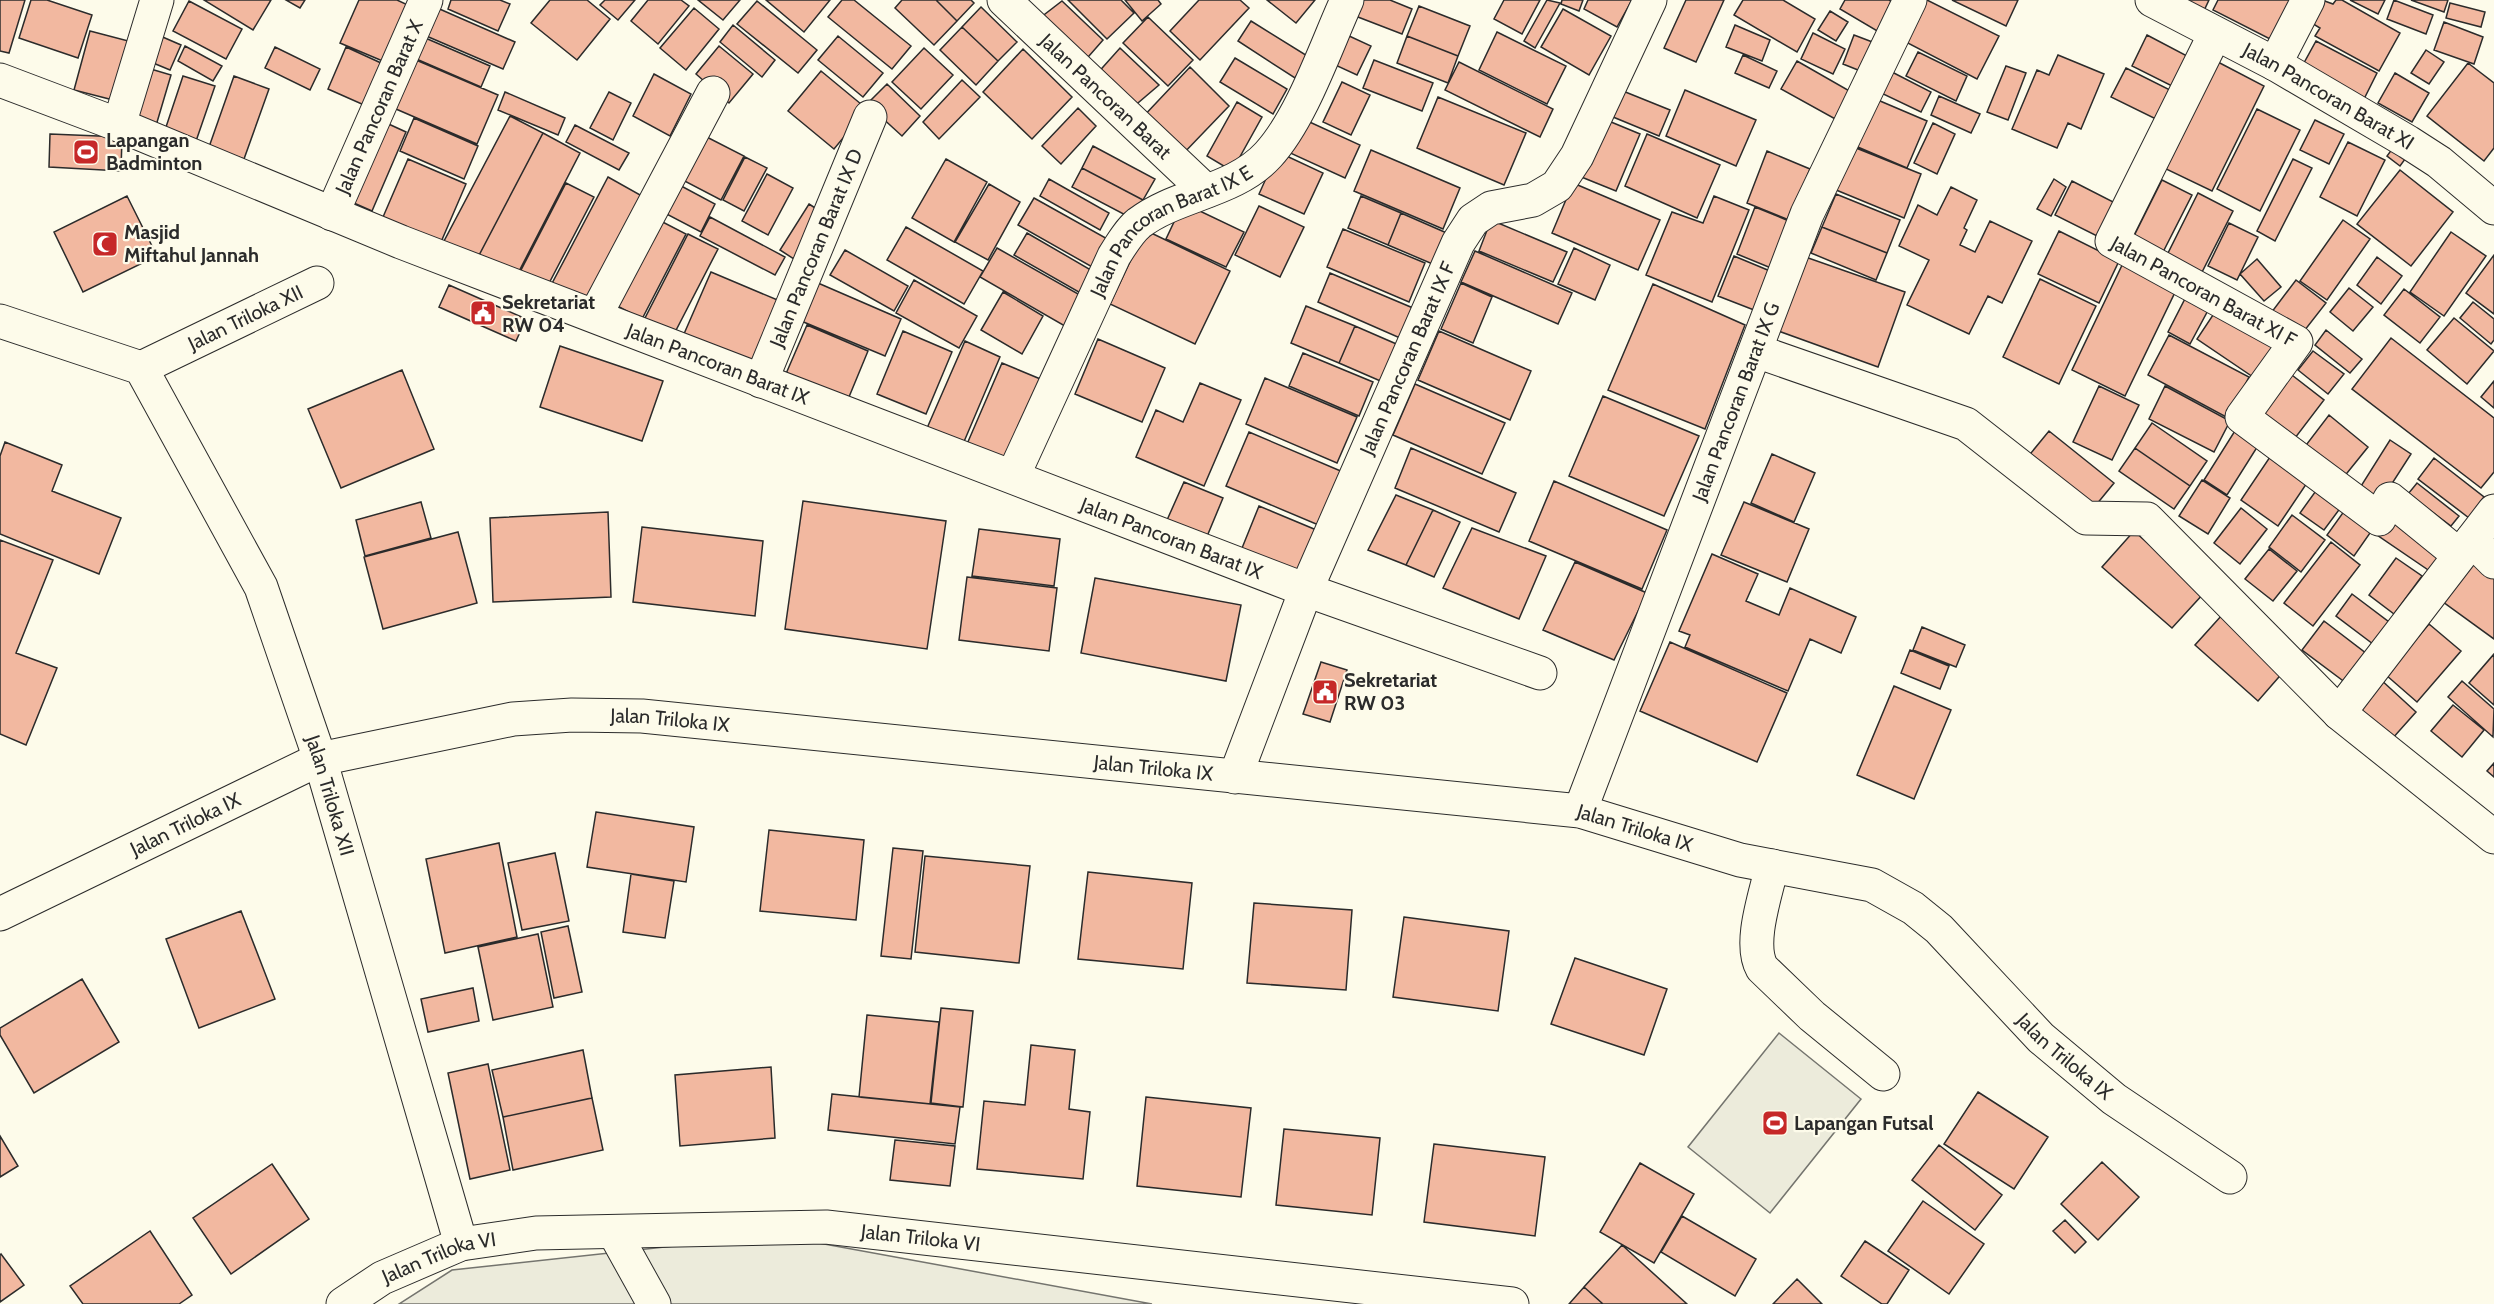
<svg xmlns="http://www.w3.org/2000/svg" width="2494" height="1304" font-family="Cabin,sans-serif">
  <rect width="100%" height="100%" fill="#fdfbea"/>
  <path fill="#ecebdb" stroke="#74746e" stroke-width="1.5" d="M1779,1033L1861,1099L1770,1213L1688,1147Z
    M775,1235L1152,1304H399L452,1270Z"/>
  <path fill="#f2b8a0" stroke="#2b2b2b" stroke-width="1.5" d="M0,0H25L9,53L0,51Z
    M31,0H47L92,15L78,58L19,38Z
    M204,0H271L253,30Z
    M286,0H305L300,8Z
    M359,0H397L410,6L385,62L340,43Z
    M451,0H500L510,4L498,31L448,9Z
    M550,0H587L610,19L577,60L531,23Z
    M605,0H635L618,20L600,5Z
    M648,0H681L689,6L658,44L631,21Z
    M698,0H740L723,20Z
    M766,0H830L804,32Z
    M842,0H854L911,46L892,69L828,17Z
    M902,0H936L957,21L934,45L895,8Z
    M936,0H971L974,3L957,21Z
    M1068,0H1121L1134,13L1107,39Z
    M1125,0H1158L1161,4L1142,21Z
    M1199,0H1240L1249,8L1200,60L1170,31Z
    M1267,0H1315L1296,23Z
    M1350,0H1390L1412,9L1402,34L1345,12Z
    M1504,0H1540L1522,34L1494,19Z
    M1547,0L1560,3L1535,48L1524,41Z
    M1562,0H1583L1579,11L1561,4Z
    M1588,0H1632L1617,27L1584,9Z
    M1686,0H1724L1696,62L1664,48Z
    M1743,0H1783L1815,19L1797,52L1734,15Z
    M1845,0H1889L1901,7L1884,35L1840,9Z
    M1920,0H1927L1999,36L1977,79L1900,39Z
    M1952,0H2018L2006,26Z
    M2167,0H2209L2201,17Z
    M2218,0H2293L2272,40L2213,10Z
    M2322,0L2333,4L2336,0H2342L2400,33L2379,71L2315,36L2320,28L2310,22Z
    M2350,0H2385L2378,14Z
    M2394,0L2433,15L2426,34L2387,19Z
    M2411,0H2448L2444,12Z
    M189,1L242,29L226,59L173,31Z
    M757,1L817,50L798,73L737,24Z
    M1062,1L1103,40L1082,64L1036,21Z
    M2450,3L2485,12L2481,27L2446,18Z
    M1419,6L1470,26L1458,56L1407,36Z
    M435,7L515,42L503,69L424,35Z
    M981,7L1017,42L998,61L962,27Z
    M694,8L719,29L686,70L660,48Z
    M1563,9L1611,36L1589,75L1541,47Z
    M1830,11L1848,22L1836,41L1818,30Z
    M1148,17L1193,60L1168,86L1123,43Z
    M1251,21L1309,57L1295,78L1238,41Z
    M2444,22L2483,37L2474,64L2434,50Z
    M733,25L775,60L762,77L720,42Z
    M1735,25L1770,40L1762,61L1726,47Z
    M962,27L998,61L976,85L940,50Z
    M90,31L136,43L121,102L74,90Z
    M1497,32L1566,66L1547,104L1479,70Z
    M1813,33L1845,49L1833,74L1801,59Z
    M158,35L181,45L170,70L146,60Z
    M1347,35L1371,46L1357,75L1333,64Z
    M1854,35L1875,43L1863,72L1843,64Z
    M2147,35L2189,57L2174,87L2132,66Z
    M838,36L883,73L863,97L818,60Z
    M1407,36L1458,56L1448,83L1397,63Z
    M423,37L490,66L481,87L414,58Z
    M2316,41L2377,73L2361,105L2299,72Z
    M185,46L222,66L213,81L178,61Z
    M719,46L753,74L729,103L696,74Z
    M275,47L320,69L310,90L265,68Z
    M346,47L381,63L364,105L328,89Z
    M924,48L953,75L921,109L892,82Z
    M1120,48L1159,85L1132,108L1095,76Z
    M1023,49L1072,97L1032,139L983,92Z
    M2426,50L2444,62L2429,84L2411,73Z
    M1918,52L1967,76L1956,101L1906,76Z
    M1743,55L1777,71L1769,88L1735,73Z
    M2058,55L2104,74L2081,129L2068,123L2057,148L2012,129L2037,70L2049,75Z
    M409,57L498,95L477,144L389,106Z
    M1235,58L1287,89L1273,114L1220,82Z
    M1374,60L1433,83L1422,111L1363,88Z
    M1797,61L1853,93L1837,120L1781,89Z
    M2216,61L2264,86L2212,191L2164,168Z
    M1459,62L1553,109L1540,137L1445,90Z
    M2468,63L2494,83V148L2484,161L2427,116Z
    M2006,66L2026,73L2008,120L1987,112Z
    M144,67L171,75L155,129L127,121Z
    M1190,67L1229,106L1181,156L1141,119Z
    M2126,68L2178,94L2164,123L2111,97Z
    M821,71L867,109L834,149L788,111Z
    M1890,71L1931,92L1921,112L1879,92Z
    M2395,73L2429,93L2412,122L2378,103Z
    M654,74L691,94L670,136L633,116Z
    M183,76L215,86L195,144L164,133Z
    M234,76L269,89L244,159L209,147Z
    M962,80L980,97L939,139L923,122Z
    M1342,82L1370,95L1351,135L1323,122Z
    M887,84L920,116L902,136L867,104Z
    M1613,87L1670,110L1659,136L1601,112Z
    M1685,90L1756,120L1736,166L1666,136Z
    M505,92L565,118L558,135L498,110Z
    M609,92L631,103L613,140L590,128Z
    M1866,95L1927,121L1907,168L1846,142Z
    M1939,96L1980,114L1971,133L1931,115Z
    M1438,97L1526,133L1504,185L1417,148Z
    M1237,102L1262,117L1232,171L1207,156Z
    M1078,108L1096,126L1061,164L1042,146Z
    M2257,109L2300,130L2260,211L2217,189Z
    M510,116L543,133L476,261L443,243Z
    M1599,117L1640,134L1616,191L1574,174Z
    M414,118L478,146L464,179L400,151Z
    M1303,119L1360,145L1345,178L1288,152Z
    M2315,120L2344,134L2329,164L2300,150Z
    M382,121L406,132L372,211L347,200Z
    M1933,123L1955,134L1937,174L1914,163Z
    M575,125L629,153L619,170L566,142Z
    M695,131L744,156L721,200L673,175Z
    M543,133L580,153L514,281L476,261Z
    M50,134L122,137L121,171L49,167Z
    M1647,134L1720,165L1697,218L1625,186Z
    M2398,141L2411,151L2400,166L2387,156Z
    M1841,142L1921,174L1904,218L1824,185Z
    M2348,142L2385,160L2357,216L2320,197Z
    M1093,146L1155,179L1143,200L1082,168Z
    M1371,150L1460,188L1443,229L1354,191Z
    M1767,151L1810,169L1789,220L1747,203Z
    M1278,152L1323,173L1304,214L1259,194Z
    M745,157L767,168L744,211L723,200Z
    M408,159L466,184L441,242L383,217Z
    M946,159L987,182L954,242L912,218Z
    M2293,159L2312,168L2275,241L2257,231Z
    M1082,168L1143,200L1133,219L1072,187Z
    M2400,170L2453,212L2411,266L2357,224Z
    M767,174L793,188L768,235L742,221Z
    M608,177L642,196L583,309L548,291Z
    M1049,179L1109,213L1100,230L1040,196Z
    M2054,179L2066,187L2051,216L2037,209Z
    M670,180L715,204L701,232L655,208Z
    M2162,180L2192,195L2161,256L2131,242Z
    M2072,181L2127,209L2111,243L2055,215Z
    M566,183L594,197L546,289L519,274Z
    M1573,183L1660,220L1638,270L1552,233Z
    M989,184L1020,202L988,260L955,242Z
    M1951,187L1977,200L1964,228L1967,230L1960,245L1975,252L1990,221L2032,241L2002,303L1988,296L1969,334L1907,305L1929,260L1899,246L1918,205L1937,215Z
    M2198,193L2233,211L2198,280L2163,263Z
    M1836,194L1900,220L1887,253L1822,227Z
    M127,196L157,256L83,292L54,232Z
    M1361,196L1401,213L1388,245L1348,228Z
    M1714,196L1749,210L1712,302L1646,275L1672,212L1703,223Z
    M1034,198L1111,241L1094,268L1018,225Z
    M1183,203L1244,232L1226,267L1166,239Z
    M809,204L826,215L797,261L780,250Z
    M1259,206L1304,227L1280,277L1235,255Z
    M1755,207L1789,221L1771,268L1737,254Z
    M1401,213L1449,234L1435,265L1388,245Z
    M651,216L686,234L642,319L606,300Z
    M710,217L785,257L775,275L700,236Z
    M1491,220L1567,252L1553,282L1479,251Z
    M2343,220L2370,239L2327,300L2300,281Z
    M2229,223L2258,237L2237,280L2208,266Z
    M906,227L983,271L964,304L887,260Z
    M1822,227L1887,253L1876,280L1811,253Z
    M1343,229L1425,263L1409,302L1327,267Z
    M1145,230L1230,271L1195,344L1110,304Z
    M2059,231L2119,261L2099,303L2038,274Z
    M2451,232L2486,256L2444,316L2410,292Z
    M1027,233L1096,273L1084,295L1014,255Z
    M688,234L718,249L672,338L643,322Z
    M997,248L1087,299L1070,329L980,277Z
    M1574,248L1610,265L1595,300L1558,284Z
    M845,250L908,286L894,311L830,275Z
    M1475,251L1572,293L1558,324L1461,282Z
    M1797,254L1905,292L1878,367L1770,328Z
    M2494,255V314L2466,293Z
    M1734,256L1770,271L1754,310L1718,296Z
    M2377,257L2402,276L2381,304L2357,285Z
    M2125,259L2179,284L2125,396L2072,370Z
    M2257,259L2281,287L2264,301L2240,274Z
    M711,272L787,304L756,375L680,343Z
    M1330,273L1413,308L1400,338L1318,302Z
    M2040,279L2096,306L2059,384L2003,357Z
    M811,280L901,319L885,356L794,318Z
    M914,280L977,316L959,348L896,313Z
    M2296,280L2326,303L2301,335L2271,313Z
    M1461,283L1492,297L1473,343L1441,329Z
    M1653,284L1745,325L1705,429L1608,390Z
    M449,285L526,319L516,341L439,307Z
    M2349,288L2373,307L2353,331L2330,312Z
    M2190,289L2213,301L2190,344L2168,332Z
    M2404,289L2440,317L2420,343L2384,315Z
    M1003,292L1043,316L1022,354L981,330Z
    M2473,302L2494,319V340L2491,344L2460,318Z
    M1306,306L1355,326L1339,363L1291,343Z
    M2219,306L2281,347L2259,381L2197,339Z
    M2454,318L2494,351L2467,384L2427,350Z
    M807,325L868,351L844,409L782,383Z
    M1355,326L1401,346L1385,383L1339,363Z
    M2326,330L2362,359L2350,373L2315,345Z
    M903,331L952,352L926,414L877,394Z
    M1439,331L1531,371L1510,420L1418,380Z
    M2169,335L2249,377L2228,418L2148,375Z
    M2391,338L2494,418V472L2481,488L2352,389Z
    M1098,339L1165,368L1142,422L1075,394Z
    M965,341L1000,357L960,451L924,435Z
    M560,346L663,381L642,441L540,407Z
    M2313,351L2344,374L2328,394L2298,370Z
    M1303,353L1373,382L1359,416L1289,386Z
    M1002,363L1050,383L1011,472L964,451Z
    M402,370L434,449L341,488L308,409Z
    M2288,372L2324,400L2292,442L2256,413Z
    M1265,378L1357,417L1337,463L1246,424Z
    M2494,381V408L2481,397Z
    M1200,383L1241,400L1204,486L1136,457L1156,410L1183,422Z
    M1415,384L1505,423L1482,474L1393,435Z
    M2099,386L2139,405L2112,460L2073,442Z
    M2165,386L2230,421L2214,452L2149,419Z
    M1603,396L1699,436L1664,516L1569,476Z
    M2329,415L2368,447L2339,483L2300,453Z
    M2152,423L2207,461L2190,486L2135,448Z
    M2238,426L2261,441L2227,495L2204,480Z
    M2049,431L2114,483L2087,516L2022,464Z
    M1249,432L1350,475L1328,529L1226,486Z
    M2390,440L2411,454L2384,496L2356,494Z
    M5,442L62,465L52,491L121,518L99,574L0,534V456Z
    M1411,448L1516,493L1499,532L1395,488Z
    M2135,448L2190,486L2174,509L2119,471Z
    M2274,451L2311,477L2278,526L2241,500Z
    M1772,454L1815,473L1794,522L1751,503Z
    M2434,458L2484,497L2469,518L2418,479Z
    M2202,480L2230,498L2208,534L2179,516Z
    M1554,481L1667,530L1642,589L1529,541Z
    M2323,481L2347,499L2324,530L2300,513Z
    M1184,482L1223,498L1203,546L1163,529Z
    M2417,483L2459,516L2451,526L2408,494Z
    M1396,495L1433,510L1406,565L1368,550Z
    M803,501L946,521L927,649L785,629Z
    M421,502L431,538L365,556L356,520Z
    M1744,502L1809,529L1787,582L1721,555Z
    M2350,503L2377,523L2354,556L2327,535Z
    M1259,506L1326,534L1307,581L1240,553Z
    M2241,508L2267,529L2240,564L2214,543Z
    M1433,510L1460,522L1434,577L1406,565Z
    M2393,511L2456,554L2440,578L2377,535Z
    M608,512L611,597L493,602L490,518Z
    M2292,515L2325,540L2301,572L2269,547Z
    M642,527L763,541L755,616L633,602Z
    M1472,528L1546,556L1519,619L1443,588Z
    M979,529L1060,539L1054,586L972,576Z
    M2134,531L2204,593L2172,628L2102,567Z
    M458,532L477,603L383,629L364,557Z
    M0,540L53,560L16,653L57,668L26,745L0,734Z
    M2331,542L2360,565L2313,626L2284,603Z
    M2269,549L2297,571L2273,601L2245,579Z
    M1712,554L1758,574L1746,601L1779,615L1790,588L1856,617L1841,653L1810,639L1788,691L1685,647L1690,635L1679,631Z
    M2396,558L2422,576L2394,614L2369,595Z
    M2467,558L2494,578V639L2439,599Z
    M1575,562L1647,593L1614,660L1543,630Z
    M967,577L1057,588L1049,651L959,640Z
    M1095,578L1241,605L1226,681L1081,653Z
    M2352,594L2389,622L2373,644L2336,616Z
    M2222,615L2285,670L2258,701L2195,645Z
    M2324,621L2367,654L2346,683L2302,650Z
    M2429,624L2461,651L2417,702L2386,675Z
    M1922,627L1965,645L1956,667L1913,650Z
    M1670,642L1787,693L1757,762L1640,711Z
    M1910,650L1949,666L1940,689L1901,673Z
    M2494,654V705L2469,683Z
    M1321,662L1347,670L1330,722L1303,714Z
    M2379,678L2416,712L2392,739L2355,704Z
    M2462,681L2494,709L2493,737L2448,697Z
    M1894,686L1951,710L1914,799L1857,775Z
    M2453,705L2484,730L2462,757L2431,731Z
    M2494,763V777L2487,771Z
    M596,812L694,827L686,882L587,867Z
    M769,830L864,840L856,920L760,911Z
    M499,843L517,937L445,953L426,859Z
    M893,848L923,851L911,959L881,956Z
    M555,853L569,921L522,930L508,863Z
    M925,856L1030,866L1019,963L915,952Z
    M1088,872L1192,883L1183,969L1078,959Z
    M631,874L674,881L665,938L623,932Z
    M1254,903L1352,910L1346,990L1247,983Z
    M241,911L275,999L199,1028L166,939Z
    M1404,917L1509,931L1498,1011L1393,997Z
    M568,926L582,992L554,998L541,932Z
    M538,934L553,1007L493,1020L478,947Z
    M1575,958L1667,989L1644,1055L1551,1024Z
    M82,979L119,1042L34,1093L0,1035V1028Z
    M473,988L479,1021L428,1032L421,999Z
    M941,1008L973,1011L963,1107L931,1103Z
    M867,1015L939,1022L930,1104L859,1097Z
    M1031,1045L1075,1050L1069,1109L1090,1112L1083,1179L977,1169L984,1101L1025,1105Z
    M583,1050L592,1098L503,1117L492,1070Z
    M488,1064L510,1170L470,1179L448,1073Z
    M771,1067L775,1138L680,1146L675,1075Z
    M1978,1092L2048,1137L2014,1189L1944,1144Z
    M832,1094L960,1107L955,1144L828,1130Z
    M1146,1097L1251,1108L1241,1197L1137,1186Z
    M592,1098L603,1150L513,1170L503,1117Z
    M1284,1129L1380,1138L1372,1215L1276,1205Z
    M0,1136L18,1166L0,1177Z
    M895,1140L955,1146L950,1186L890,1180Z
    M1434,1144L1545,1157L1535,1236L1424,1222Z
    M1939,1145L2002,1195L1975,1230L1912,1180Z
    M2102,1162L2139,1197L2098,1240L2061,1204Z
    M1640,1163L1694,1194L1654,1263L1600,1232Z
    M272,1164L309,1219L231,1274L193,1218Z
    M1923,1201L1984,1244L1949,1294L1888,1251Z
    M1682,1216L1756,1259L1735,1296L1661,1252Z
    M2065,1220L2086,1242L2075,1253L2053,1231Z
    M150,1231L192,1295L179,1304H83L70,1286Z
    M1865,1241L1909,1270L1887,1304H1882L1841,1276Z
    M1622,1245L1687,1304H1603L1584,1287Z
    M1,1254L24,1285L0,1302V1255Z
    M1797,1279L1822,1304H1773Z
    M1584,1287L1603,1304H1569Z"/>
  <g fill="none" stroke-linecap="round" stroke-linejoin="round">
    <defs>
      <g id="minor">
        <path id="s1" d="M1004,0L1206,191"/>
        <path id="s2" d="M2152,0L2275,64L2408,142L2439,162L2494,208"/>
        <path id="s3" d="M2215,34L2112,241L2296,342L2242,417L2379,519L2390,499L2459,555"/>
        <path d="M2275,64L2308,0"/>
        <path id="s4" d="M0,80L119,125L401,242L1306,590L1540,673"/>
        <path d="M119,125L157,0"/>
        <path id="s5" d="M332,214L426,0"/>
        <path d="M595,316L713,93"/>
        <path id="s6" d="M0,321L141,368L261,587L320,759L461,1244"/>
        <path d="M1756,351L1966,424L2086,518L2147,519L2339,713L2494,837"/>
        <path id="s7" d="M141,368L317,283"/>
        <path id="s8" d="M761,381L870,117"/>
        <path id="s9" d="M1013,476L1114,256C1121,245 1129,231 1139,223C1177,194 1234,192 1268,155C1302,118 1326,46 1347,0"/>
        <path d="M2472,540L2494,562"/>
        <path d="M2339,713L2494,511"/>
        <path id="s10" d="M1235,777L1306,590L1458,243L1473,220L1491,208L1533,200L1557,186L1577,156L1650,0"/>
        <path id="s11" d="M1580,811L1807,214L1910,0"/>
        <path d="M1772,866C1766,894 1748,943 1762,968L1812,1016L1883,1074"/>
        <path id="s12" d="M0,914L320,759L513,719L572,715L642,716L1580,811L1740,860L1872,885L1913,908L1939,929L2041,1038L2114,1099L2230,1177"/>
        <path d="M614,1232L654,1304"/>
        <path id="s13" d="M343,1304L382,1278L461,1244L536,1233L826,1227L1512,1304"/>
      </g>
    </defs>
    <use href="#minor" stroke="#2b2b2b" stroke-width="35"/>
    <use href="#minor" stroke="#fdfbea" stroke-width="33"/>
  </g>
  <defs>
    <symbol id="stadium-square" viewBox="-11 -11 22 22"><rect x="-9" y="-9" width="18" height="18" rx="4" fill="#c62828" stroke="#fdfbea"/><path d="M0-5a6.5 5 0 1 0 0 10a6.5 5 0 1 0 0-10ZM-3.5-1.8h7v3.6h-7Z" fill="#fff"/></symbol>
    <symbol id="mosque-square" viewBox="-11 -11 22 22"><rect x="-9" y="-9" width="18" height="18" rx="4" fill="#c62828" stroke="#fdfbea"/><path d="M3.5-4.9A6 6 0 1 0 3.5 4.9A5 5 0 1 1 3.5-4.9Z" fill="#fff"/></symbol>
    <symbol id="civic-square" viewBox="-11 -11 22 22"><rect x="-9" y="-9" width="18" height="18" rx="4" fill="#c62828" stroke="#fdfbea"/><path d="M-.6-6.5H3V-4.5H.6V-3L4-1V1h2V6H-6V1h2V-1L-.6-3ZM-1.2 2.5V6h2.4V2.5Z" fill="#fff"/></symbol>
  </defs>
  <g fill-rule="evenodd">
    <use href="#stadium-square" x="71" y="137" width="30" height="30"/>
    <use href="#mosque-square" x="90" y="229" width="30" height="30"/>
    <use href="#civic-square" x="468" y="298" width="30" height="30"/>
    <use href="#civic-square" x="1310" y="677" width="30" height="30"/>
    <use href="#stadium-square" x="1760" y="1108" width="30" height="30"/>
  </g>
  <g text-anchor="middle" stroke-width="4.5" stroke-linejoin="round" paint-order="stroke">
    <g font-size="20" fill="#2b2b2b" stroke="#fdfbea">
      <text dy="7" stroke="none"><textPath href="#s1" startOffset="140">Jalan Pancoran Barat</textPath></text>
      <text dy="7" stroke="none"><textPath href="#s2" startOffset="201">Jalan Pancoran Barat XI</textPath></text>
      <text dy="7" stroke="none"><textPath href="#s5" startOffset="117">Jalan Pancoran Barat X</textPath></text>
      <text dy="7" stroke="none"><textPath href="#s9" startOffset="303">Jalan Pancoran Barat IX E</textPath></text>
      <text dy="7" stroke="none"><textPath href="#s8" startOffset="144">Jalan Pancoran Barat IX D</textPath></text>
      <text dy="7" stroke="none"><textPath href="#s3" startOffset="336">Jalan Pancoran Barat XI F</textPath></text>
      <text dy="7" stroke="none"><textPath href="#s7" startOffset="116">Jalan Triloka XII</textPath></text>
      <text dy="7" stroke="none"><textPath href="#s10" startOffset="453">Jalan Pancoran Barat IX F</textPath></text>
      <text dy="7" stroke="none"><textPath href="#s4" startOffset="772">Jalan Pancoran Barat IX</textPath></text>
      <text dy="7" stroke="none"><textPath href="#s11" startOffset="438">Jalan Pancoran Barat IX G</textPath></text>
      <text dy="7" stroke="none"><textPath href="#s4" startOffset="1258">Jalan Pancoran Barat IX</textPath></text>
      <text dy="7" stroke="none"><textPath href="#s12" startOffset="710">Jalan Triloka IX</textPath></text>
      <text dy="7" stroke="none"><textPath href="#s12" startOffset="1196">Jalan Triloka IX</textPath></text>
      <text dy="7" stroke="none"><textPath href="#s6" startOffset="618">Jalan Triloka XII</textPath></text>
      <text dy="7" stroke="none"><textPath href="#s12" startOffset="206">Jalan Triloka IX</textPath></text>
      <text dy="7" stroke="none"><textPath href="#s12" startOffset="1682">Jalan Triloka IX</textPath></text>
      <text dy="7" stroke="none"><textPath href="#s12" startOffset="2186">Jalan Triloka IX</textPath></text>
      <text dy="7" stroke="none"><textPath href="#s13" startOffset="594">Jalan Triloka VI</textPath></text>
      <text dy="7" stroke="none"><textPath href="#s13" startOffset="108">Jalan Triloka VI</textPath></text>
    </g>
    <g font-size="20" font-weight="bold" fill="#2b2b2b" stroke="#fdfbea" text-anchor="start">
      <text x="106" y="147">Lapangan<tspan x="106" dy="23">Badminton</tspan></text>
      <text x="124" y="239">Masjid<tspan x="124" dy="23">Miftahul Jannah</tspan></text>
      <text x="502" y="309">Sekretariat<tspan x="502" dy="23">RW 04</tspan></text>
      <text x="1344" y="687">Sekretariat<tspan x="1344" dy="23">RW 03</tspan></text>
      <text x="1794" y="1130">Lapangan Futsal</text>
    </g>
  </g>
</svg>
